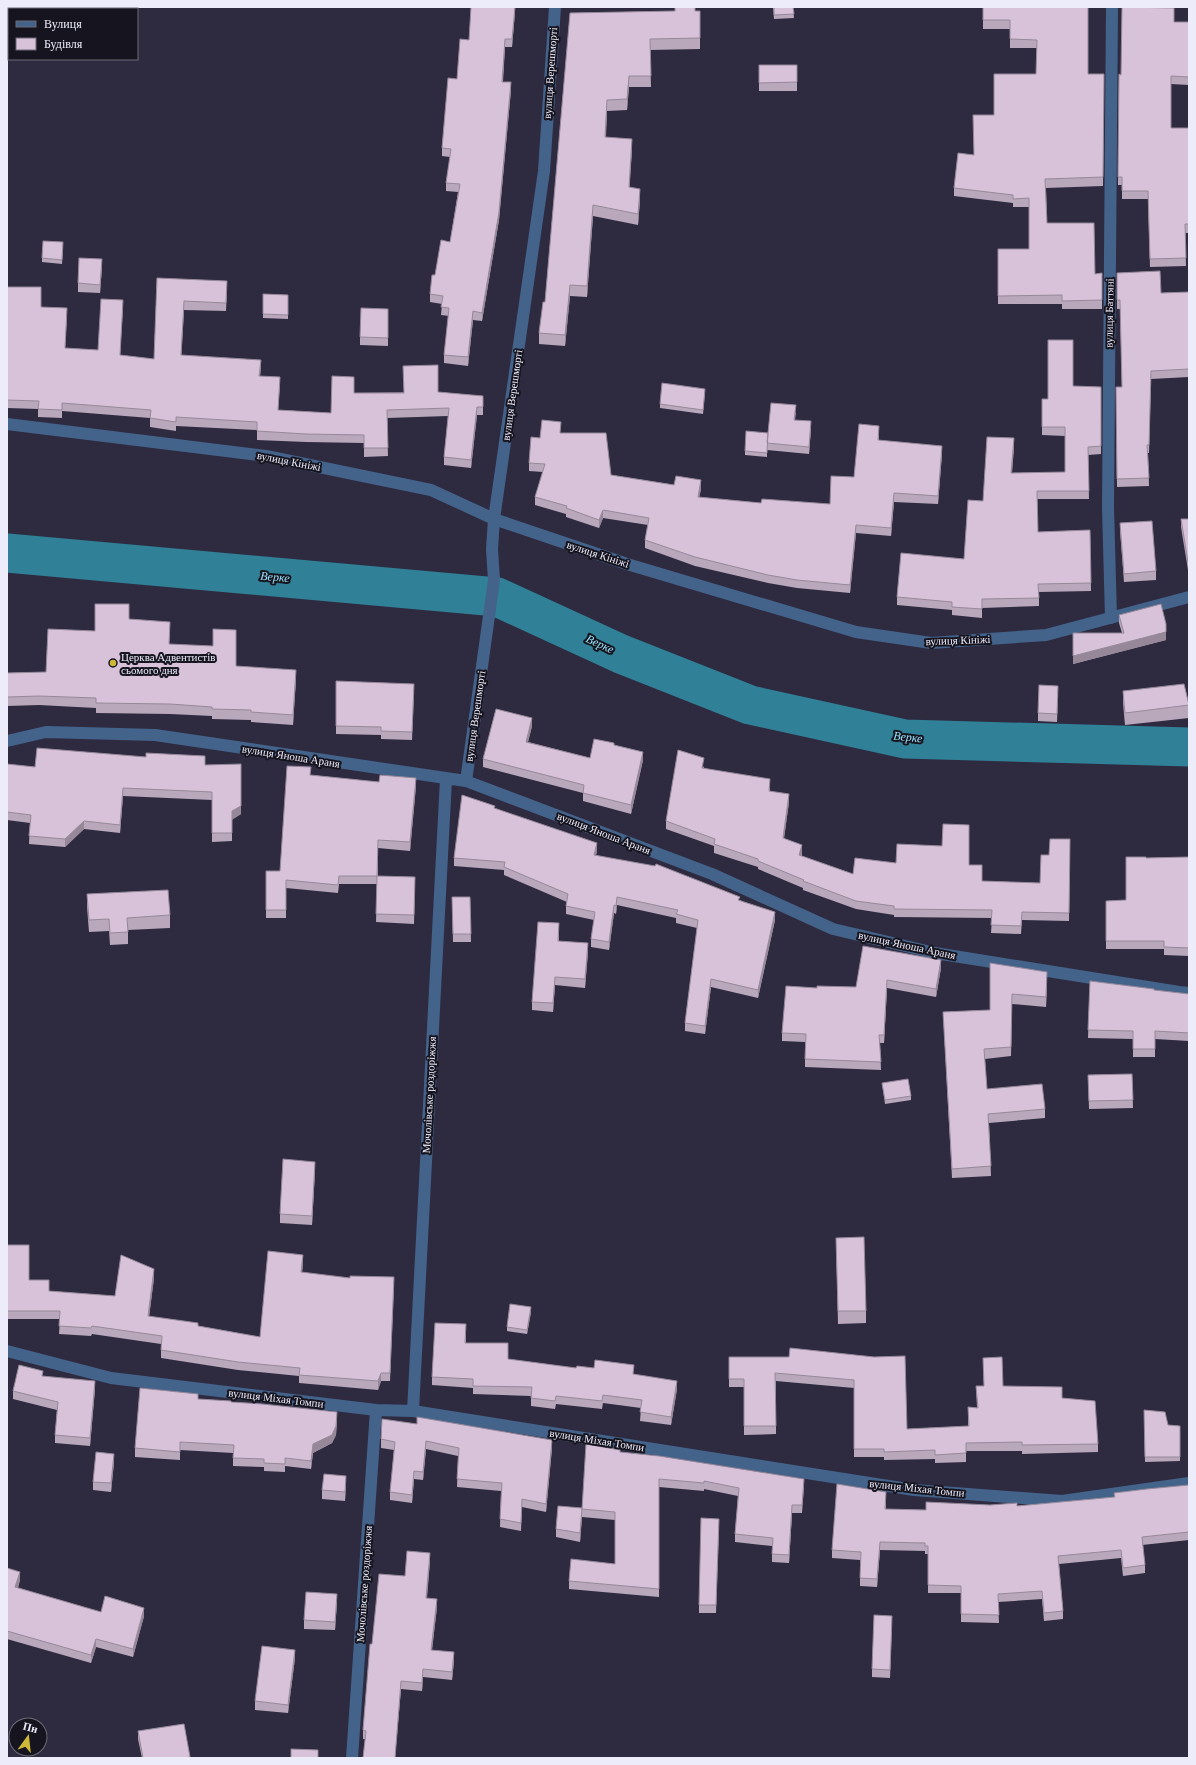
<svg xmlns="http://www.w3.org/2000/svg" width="1196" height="1765" font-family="Georgia,serif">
  <rect width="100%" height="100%" fill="#2e2b41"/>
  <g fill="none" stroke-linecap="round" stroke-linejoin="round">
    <path stroke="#308097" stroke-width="39" d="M7,553L497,597L621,654L750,705L905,739L1189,747"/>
    <path stroke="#44638b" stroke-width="12" d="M7,424L266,456L431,490L494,519L627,564L856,632L931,643L1046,635L1189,597
      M1111,618L1108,507L1112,7
      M7,741L46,732L155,735L466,781L712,874L833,929L935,953L1179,992L1189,993
      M466,781L494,580L492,549L494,519L544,171L555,7
      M7,1351L111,1378L376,1410L413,1411L914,1490L1062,1501L1189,1483
      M413,1411L446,779
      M352,1758L376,1410"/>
  </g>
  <path fill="#b9a7bb" d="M773,7H793L794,18L774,19Z
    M983,7H1088V74H1104L1103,186L1046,188L1047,223L1095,274L1102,273V309H1062V304H998V249H1029V207H1013V203L954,196V188L974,155L994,115L1036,74L1037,48H1010V29H983Z
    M675,11H700V49L650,50L651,87H629L627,110L607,111L606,137L632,150L629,187L640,200L638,225L593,216L587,297L570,296L565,346L539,344V333L545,302L570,13Z
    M515,12L512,47H505L503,82L511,90L499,220L482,321L473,320L468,366L444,363V355L449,316L441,315L442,304L430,302V294L435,275L450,242L458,192L446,191V183L450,157L442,156V148L457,79L469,40Z
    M1174,22H1189V85L1171,84V128H1189V233H1185L1186,266L1150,267L1148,199H1122V185H1118L1119,74L1121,75Z
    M759,65H797V91H759Z
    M63,247L62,264L42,262V258Z
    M102,267L100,293L78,292V283Z
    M1117,273L1161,293L1189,292V377L1151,379L1149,453H1148L1149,486L1117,487L1116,387H1122L1120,309H1117Z
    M157,278L227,289L226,311L184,310L181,355L261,368L260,376L280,385L278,410L331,413L354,393L438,392L483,396V415H477L471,468L444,465V457L448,416L387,418L388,456L364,457V443L306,442L257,440V430L176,426V431L150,427V418L62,411V418L38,417V409L7,408V287L41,295V307L67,317L65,348L98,350L123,309L120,355L154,359Z
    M263,294L288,295V319L263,318Z
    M388,309V346L360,345V337Z
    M1073,386L1101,387V454L1088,455L1089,499H1037L1038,532L1090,530L1091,591L1039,592V606L982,608V618L952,615V610L897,605V597L964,559L983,501L1014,447L1012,473L1065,472V436L1042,435V399H1048Z
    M705,393L703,414L660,408V404Z
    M796,412L795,420L811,428L809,454L767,450V457L745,455V451Z
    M879,434V440L942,454L938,504L894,502L891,536L856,533L850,593L797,588L768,583L695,566L645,548V540L648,525L603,518L599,528L566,517V514L535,505V497L543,472L529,471V463L540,438L611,475L701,489L699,497L761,503L830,504L854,477Z
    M1181,519H1189V570H1188L1181,527Z
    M1120,523L1156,571V580L1124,582L1120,531Z
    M1119,615L1166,640L1073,664V633H1122L1119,623Z
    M129,619L170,631L169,644L236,666L296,679L293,725L251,722V720L212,719V716L170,714L96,713V708L39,705L7,706V673L46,672L95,631Z
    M336,681L414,692L412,740L381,739V735L336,734Z
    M1123,691L1189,704V718L1125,725L1123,703Z
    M1058,694L1057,722L1038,721V713Z
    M532,726L528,742L590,758L614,745L643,760L631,814L583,801V793L483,767V759Z
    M7,764L35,767L205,765L241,814L232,819V841L212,842V800L123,796L120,833L84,829L65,847L29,844L30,823L7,820Z
    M704,766V768L770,788V791L789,802L784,838L802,853V856L853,874L896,863L969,865L982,881L1040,883L1049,855L1070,839L1069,921L1022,920L1021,934L991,933L992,918L894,917V915L856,909L803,890V888L758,869V867L714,853V846L666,829V821Z
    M311,775L416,786L410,851L378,848V876L415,877L414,924L376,922L377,884H339L338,893L286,888V918H266V871H280Z
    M495,808L597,851L596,855L740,900L775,920L758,998L711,987L705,1034L685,1031V1023L697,928L676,923V918L617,905L616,914L614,913L609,950L591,947V939L594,920L566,914V906L567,902L504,875V870L454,866V858Z
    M1189,857V956L1164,955V949H1106V901L1126,900L1146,858Z
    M87,894L170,915V928L128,930V944L110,945L109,931L89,932L87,907Z
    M452,897H470L471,942H453Z
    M559,932V941L588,952L585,988L555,985L553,1012L532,1010V1002Z
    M990,963L1047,982L1046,1007L1012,1004L1011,1056L985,1059L987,1089L1045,1109V1118L989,1123L991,1176L952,1178L943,1012L990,1010Z
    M941,968L936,997L887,988L884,1043H880L881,1070L805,1067V1042L782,1041V1033L817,988L856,987Z
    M1090,981L1154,990L1189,994V1041L1155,1039V1057H1133V1039L1088,1038Z
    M1132,1074L1133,1108L1089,1109L1088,1075Z
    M882,1083L911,1096V1100L885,1104Z
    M315,1170L312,1225L280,1223V1214Z
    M836,1238L866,1311V1323L838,1324Z
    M7,1245L29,1280L49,1291L115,1296L154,1278L149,1317L260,1337L303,1263L302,1273L394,1285L390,1381H381L378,1390L299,1383V1376L238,1370L161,1358V1344L92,1334L91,1336L59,1334L60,1319H7Z
    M531,1312L527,1334L507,1331V1327Z
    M466,1333V1343L508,1359L576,1368L634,1374L677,1389L671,1425L640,1421L641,1408L603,1403L602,1409L556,1404L555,1409L531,1406V1396L473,1394V1388L432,1385V1377Z
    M729,1357H874L907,1429L968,1426V1407L977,1408L976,1386H984L983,1358L1003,1386L1062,1398L1098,1444V1452L1022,1454V1451H966V1462L935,1463V1459L884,1460V1457H854V1388L776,1381V1434L744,1435V1387H729Z
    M43,1376L95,1389L90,1446L55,1443V1435L57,1410L13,1399V1391Z
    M198,1399L231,1402L337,1420L336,1435L332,1443L313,1453L311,1469L285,1466V1472L264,1471V1467L233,1466V1453L180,1450V1460L135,1457V1448Z
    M1144,1410L1168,1425L1180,1426V1461L1145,1462Z
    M381,1439L552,1448L546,1512L522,1507L521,1531L500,1527L501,1491L457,1487L458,1456L426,1449L423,1480L414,1479L412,1503L390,1500V1492L394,1450L381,1448Z
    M620,1452L804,1487L802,1513H792L789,1563L772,1562V1546L735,1542V1534L738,1496L704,1489V1491L659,1487V1597L569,1589V1581L615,1564V1520L582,1517L580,1542L556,1537V1529L582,1509Z
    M114,1462L111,1492L93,1490V1482Z
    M346,1484L345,1501L322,1499V1490Z
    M1189,1485V1540L1142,1545L1145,1565V1573L1123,1576L1121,1558L1059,1564L1063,1611V1619L1044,1621L1042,1599L998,1602L999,1623L961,1622V1593H928V1554H925V1551L880,1550L877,1587L860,1586V1560L832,1558V1550L886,1500V1509L926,1510L1017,1506L1114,1497V1493Z
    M719,1527L716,1613H699V1605Z
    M430,1561L427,1598L437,1607L432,1650L454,1661L452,1680L423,1677L422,1691L401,1689L395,1758H363L365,1739H363V1730L372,1644L405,1576Z
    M7,1568L20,1580L18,1588L101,1612L144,1616L133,1657L96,1647L91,1663L7,1639Z
    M337,1602L335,1630L304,1629V1620Z
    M892,1624L890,1678L872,1677V1669Z
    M295,1658L288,1713L255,1710V1701Z
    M184,1724L190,1758H142L138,1739V1731Z"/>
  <path fill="#968899" d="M515,7V12L512,47V39Z
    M505,39V47L502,90V82Z
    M629,76V87L627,110V99Z
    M511,82V90L499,220L482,321V313Z
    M607,100V111L605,148V137Z
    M632,139V150L629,198V187Z
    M640,189V200L638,225V214Z
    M593,205V216L587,297V286Z
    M102,259V267L100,293V285Z
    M570,285V296L565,346V335Z
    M184,301V310L181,364V355Z
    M473,311V320L468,366V357Z
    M261,360V368L259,384V376Z
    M477,407V415L471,468V460Z
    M811,421V428L809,454V447Z
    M1014,438V447L1011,481V473Z
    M942,446V454L938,504V496Z
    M701,480V489L698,505V497Z
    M894,493V502L891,536V528Z
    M603,510V518L599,528V520Z
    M856,525V533L850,593V585Z
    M1166,632V640L1073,664V656Z
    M296,670V679L293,725V715Z
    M532,718V726L526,750V742Z
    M643,752V760L631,814V805Z
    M416,778V786L410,851V842Z
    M123,788V796L120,833V825Z
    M789,794V802L783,846V838Z
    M241,806V814L232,820V811Z
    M84,821V829L65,847V839Z
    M597,843V851L594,863V855Z
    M802,845V853L799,863V855Z
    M617,897V905L616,914V906Z
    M614,905V913L609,950V942Z
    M775,912V920L758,998V990Z
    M588,943V952L585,988V979Z
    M941,960V968L936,997V989Z
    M1047,972V982L1046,1007V997Z
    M555,977V985L553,1012V1003Z
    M711,979V987L705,1034V1026Z
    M887,980V988L884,1043V1035Z
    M315,1162V1170L312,1225V1216Z
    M303,1255V1263L301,1281V1272Z
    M154,1269V1278L148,1325V1316Z
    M531,1307V1312L527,1334V1330Z
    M381,1373V1381L378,1390V1381Z
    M95,1381V1389L90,1446V1438Z
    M677,1381V1389L671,1425V1417Z
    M337,1412V1420L336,1435L332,1443L313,1453L311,1469V1461L313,1444Z
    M552,1440V1448L546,1512V1504Z
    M426,1441V1449L423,1480V1472Z
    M114,1454V1462L111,1492V1483Z
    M414,1471V1479L412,1503V1495Z
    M346,1476V1484L345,1501V1492Z
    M792,1505V1513L789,1563V1555Z
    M582,1508V1517L580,1542V1533Z
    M880,1542V1550L877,1587V1579Z
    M430,1553V1561L426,1606V1598Z
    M20,1572V1580L15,1596V1587Z
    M337,1594V1602L335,1630V1622Z
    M437,1599V1607L431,1658V1650Z
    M144,1608V1616L133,1657V1649Z
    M96,1639V1647L91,1663V1655Z
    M295,1650V1658L288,1713V1705Z
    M454,1652V1661L452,1680V1672Z
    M423,1669V1677L422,1691V1683Z
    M401,1681V1689L395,1758Z"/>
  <path fill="#d7c2da" stroke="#968899" d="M471,7H515L512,39H505L502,82H511L499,212L482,313L473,311L468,357L444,355L449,308L441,307L443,296L430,294L432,275H435L441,240L450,242L460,184L446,183L451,149L442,148L448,78L457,79L460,39L469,40Z
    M675,7H695V11H700V38L650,39L651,76H629L627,99L607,100L605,137L632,139L629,187L640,189L638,214L593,205L587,286L570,285L565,335L539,333L543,302H545L570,13L675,11Z
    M774,7H793L794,14L774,15Z
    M983,7H1088V74H1104L1103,177L1045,179L1047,223H1094L1095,274L1102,273V300L1062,301V295L998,296V249H1029V198L1013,199V195L954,188L958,153L974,155L973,115H994V74H1036L1037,40L1010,39V20H983Z
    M1122,7L1174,8V22H1189V77L1171,76V128H1189V224H1185L1186,258L1150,259L1148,191H1122V177H1118L1119,74L1121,75Z
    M759,65H797V82L759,83Z
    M43,241L63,242L62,260L42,258Z
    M79,258L102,259L100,285L78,283Z
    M1160,271L1161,293L1189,292V369L1151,371L1149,445H1147L1149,478L1117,479L1116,387H1122L1120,300H1117V273Z
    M157,278L227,281L226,303L184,301L181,355L261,360L259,376L280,377L278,410L331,413L332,376L354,377V393H404L403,366L438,365V392L483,396V407H477L471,460L444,457L449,408L387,410L388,448H364V435L306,434L257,431V422L176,417V422L150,418L151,410L62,403V410L38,409L39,401L7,400V287H41V307L67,308L65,348L98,350L101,299L123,300L120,355L154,359Z
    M263,294L288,295V315L263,314Z
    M361,308L388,309V338L360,337Z
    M1048,340H1073V386L1101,387V446L1088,447L1089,491H1037L1038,532L1090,530L1091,583L1038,584L1039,598L982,599V609L952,607V602L897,597L901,553L964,559L968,500L983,501L987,437L1014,438L1011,473L1065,472V427H1042V399H1048Z
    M662,383L705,389L703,410L660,404Z
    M771,403L796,405L794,420L811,421L809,447L767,443Z
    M542,420L561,422L560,433H606L611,475L674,485L676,476L701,480L698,497L761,503L762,499L830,504L831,476L854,477L859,424L879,426L878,440L942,446L938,496L894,493L891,528L856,525L850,585L797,580L768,575L695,557L645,540L649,518L603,510L599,520L566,508L567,506L535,497L545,464L529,463L531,437L540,438Z
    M746,431L768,433L767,453L745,451Z
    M1181,519H1189V562H1188Z
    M1152,521L1156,571L1124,574L1120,523Z
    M95,604H129V619L170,622L169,644L213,646V629L236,630V666L296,670L293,715L251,712V710L212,709V707L170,704L96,703V698L39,696L7,697V673L46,672L48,629L95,631Z
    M1161,604L1166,624V632L1073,656V633H1124L1119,615Z
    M336,681L414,684L412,732L381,731V727L336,726Z
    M1184,684L1189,705L1125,713L1123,691Z
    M1039,685L1058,686L1057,714L1038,713Z
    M496,709L532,718L526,742L590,758L594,739L614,743V745L643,752L631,805L583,793L584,785L483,759Z
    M37,748L146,757V753L205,756V765L241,764V806L232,811V833H212V792L123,788L120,825L84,821L65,839L29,836L31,815L7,812V764L35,767Z
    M678,750L704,758L702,768L770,779L769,791L789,794L783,838L802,845L799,855L853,874L855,858L896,863L897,844L942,846L943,824L969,825V865H982V881L1040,883L1041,855H1049L1050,839H1070L1069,913L1022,912L1021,926L991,925L992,910L894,909V906L856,901L803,881L804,880L758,861V859L714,844L715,839L666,821Z
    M287,766L311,767L310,775L379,782L380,775L416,778L410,842L378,840L377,876H339L338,885L286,880V910H266V871H280Z
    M462,795L495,806L494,808L597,843L594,855L655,866L656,864L740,897L738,900L775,912L758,990L711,979L705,1026L685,1023L698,920L676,914L678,910L617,897L616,906L614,905L609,942L591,939L595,912L566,906L568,894L504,867L505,862L454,858Z
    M1126,857H1146V858L1189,857V948L1164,947V941H1106V901L1126,900Z
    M377,876L415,877L414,915L376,914Z
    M168,890L170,915L127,918L128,932L110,933L109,919L89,920L87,894Z
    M452,897H470L471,934H453Z
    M538,922L559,923L558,941L588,943L585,979L555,977L553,1003L532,1002Z
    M863,946L941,960L936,989L887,980L884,1035H879L881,1062L805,1059L806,1034L782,1033L786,986L817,988V986L856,987Z
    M990,963L1047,972L1046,997L1012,994L1011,1047L984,1049L987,1089L1042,1084L1045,1109L988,1114L991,1166L952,1169L943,1012L990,1010Z
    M1090,981L1154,989V990L1189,994V1033L1155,1031V1049H1133V1031L1088,1030Z
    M1132,1074L1133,1100L1089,1101L1088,1075Z
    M908,1079L911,1096L885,1100L882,1083Z
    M283,1159L315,1162L312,1216L280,1214Z
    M864,1237L866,1311H838L836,1238Z
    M7,1245H29V1280H49V1291L115,1296L121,1255L154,1269L148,1316L198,1323V1326L260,1337L268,1251L303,1255L301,1272L350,1278V1276L394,1277L390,1373H381L378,1381L299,1375L300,1368L238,1362L161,1350L162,1336L92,1326L91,1328L59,1326L60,1311H7Z
    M510,1304L531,1307L527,1330L507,1327Z
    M435,1323L466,1324L465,1343H508V1359L576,1368L577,1366L594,1368L595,1360L634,1365L633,1374L677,1381L671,1417L640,1412L642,1400L603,1395L602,1401L556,1396L555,1401L531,1398L532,1387L473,1386V1379L432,1377Z
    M790,1348L874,1357L905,1356L907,1429L969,1426L968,1407L978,1408L976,1386H984L983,1358L1002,1357L1003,1386L1062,1387V1398L1095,1401L1098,1444L1022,1445V1442L966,1443V1453L935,1455V1450L884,1452V1449H854V1380L775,1373L776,1426H744V1379H729V1357H789Z
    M19,1365L43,1371L42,1376L95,1381L90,1438L55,1435L58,1402L13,1391Z
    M140,1388L198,1394V1399L231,1401V1402L262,1404L337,1412L336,1426L332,1435L313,1444L311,1461L285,1458V1464L264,1463V1459L233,1458L234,1445L180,1442V1452L135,1448Z
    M1144,1410L1165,1412L1168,1425L1180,1426V1457H1145Z
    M417,1417L552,1440L546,1504L522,1499L521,1523L500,1519L502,1483L457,1479L459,1448L426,1441L423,1472L414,1471L412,1495L390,1492L395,1442L381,1439L382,1419L417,1424Z
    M586,1444L620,1450V1452L659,1456L804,1479L802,1505H792L789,1555L772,1554L773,1538L735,1534L739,1488L704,1481V1483L659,1479V1589L569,1581L571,1559L615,1564V1512L582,1509Z
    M96,1452L114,1454L111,1483L93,1482Z
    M324,1474L346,1476L345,1492L322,1490Z
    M837,1484L886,1492L885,1509L926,1510V1502L990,1505L1017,1503V1506L1115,1497L1114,1493L1147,1489L1189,1485V1532L1142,1537L1145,1565L1123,1568L1121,1550L1058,1556L1063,1611L1044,1613L1042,1591L998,1594L999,1615L961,1614V1586L928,1585V1546H925V1543L880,1542L877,1579L860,1578L861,1552L832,1550Z
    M558,1506L582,1508L580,1533L556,1529Z
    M701,1518L719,1519L716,1605H699Z
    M407,1551L430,1553L426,1598L437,1599L431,1650L454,1652L452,1672L423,1669L422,1683L401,1681L395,1758H363L366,1731L363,1730L370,1644H372L379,1574L405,1576Z
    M7,1568L20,1572L15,1587L101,1612L105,1596L144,1608L133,1649L96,1639L91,1655L7,1631Z
    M306,1592L337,1594L335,1622L304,1620Z
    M874,1615L892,1616L890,1670L872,1669Z
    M262,1646L295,1650L288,1705L255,1701Z
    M184,1724L190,1757L183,1758H143L138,1731Z
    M291,1749L318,1750V1758H291Z"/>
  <circle fill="#ceb837" stroke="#16151f" stroke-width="1.5" cx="113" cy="663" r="4"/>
  <g text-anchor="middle" stroke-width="4" stroke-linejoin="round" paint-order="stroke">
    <g font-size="11" fill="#edecfb" stroke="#16151f">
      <text transform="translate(550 73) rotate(-86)" y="4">вулиця Верешморті</text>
      <text transform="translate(1109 313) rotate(-89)" y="4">вулиця Баттяні</text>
      <text transform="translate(512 395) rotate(-82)" y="4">вулиця Верешморті</text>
      <text transform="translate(289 461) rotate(11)" y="4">вулиця Кініжі</text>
      <text transform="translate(598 554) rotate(18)" y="4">вулиця Кініжі</text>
      <text transform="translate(958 640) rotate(-2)" y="4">вулиця Кініжі</text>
      <text transform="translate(475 716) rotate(-82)" y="4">вулиця Верешморті</text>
      <text transform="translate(291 756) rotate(9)" y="4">вулиця Яноша Араня</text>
      <text transform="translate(604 833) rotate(21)" y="4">вулиця Яноша Араня</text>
      <text transform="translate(907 945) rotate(12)" y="4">вулиця Яноша Араня</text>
      <text transform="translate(429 1095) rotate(-87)" y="4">Мочолівське роздоріжжя</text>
      <text transform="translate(276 1398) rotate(7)" y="4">вулиця Міхая Томпи</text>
      <text transform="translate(597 1440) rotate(9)" y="4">вулиця Міхая Томпи</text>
      <text transform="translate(917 1488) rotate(6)" y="4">вулиця Міхая Томпи</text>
      <text transform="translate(364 1584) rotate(-86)" y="4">Мочолівське роздоріжжя</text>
    </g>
    <g font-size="11" fill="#edecfb" stroke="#16151f" text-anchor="start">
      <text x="121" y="661">Церква Адвентистів<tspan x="121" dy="13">сьомого дня</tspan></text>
    </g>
    <g font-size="12" font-style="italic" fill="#99e3fc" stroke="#16151f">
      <text transform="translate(275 577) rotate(5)" y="4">Верке</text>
      <text transform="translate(600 644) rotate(25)" y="4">Верке</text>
      <text transform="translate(908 737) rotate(6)" y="4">Верке</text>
    </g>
  </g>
  <rect width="1196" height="1765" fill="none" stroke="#edecfb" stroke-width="16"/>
  <rect x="8" y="8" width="130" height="52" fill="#16151f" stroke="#6c6b77"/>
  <rect x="16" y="21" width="20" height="6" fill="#44638b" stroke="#6c6b77"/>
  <text x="44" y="28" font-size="12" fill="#edecfb">Вулиця</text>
  <rect x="16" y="38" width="20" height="12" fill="#d7c2da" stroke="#6c6b77"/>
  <text x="44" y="48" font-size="12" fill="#edecfb">Будівля</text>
  <g transform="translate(28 1737) rotate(15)"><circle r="19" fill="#16151f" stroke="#6c6b77"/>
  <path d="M0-3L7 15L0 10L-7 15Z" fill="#ceb837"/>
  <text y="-6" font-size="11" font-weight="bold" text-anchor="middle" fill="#edecfb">Пн</text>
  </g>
</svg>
